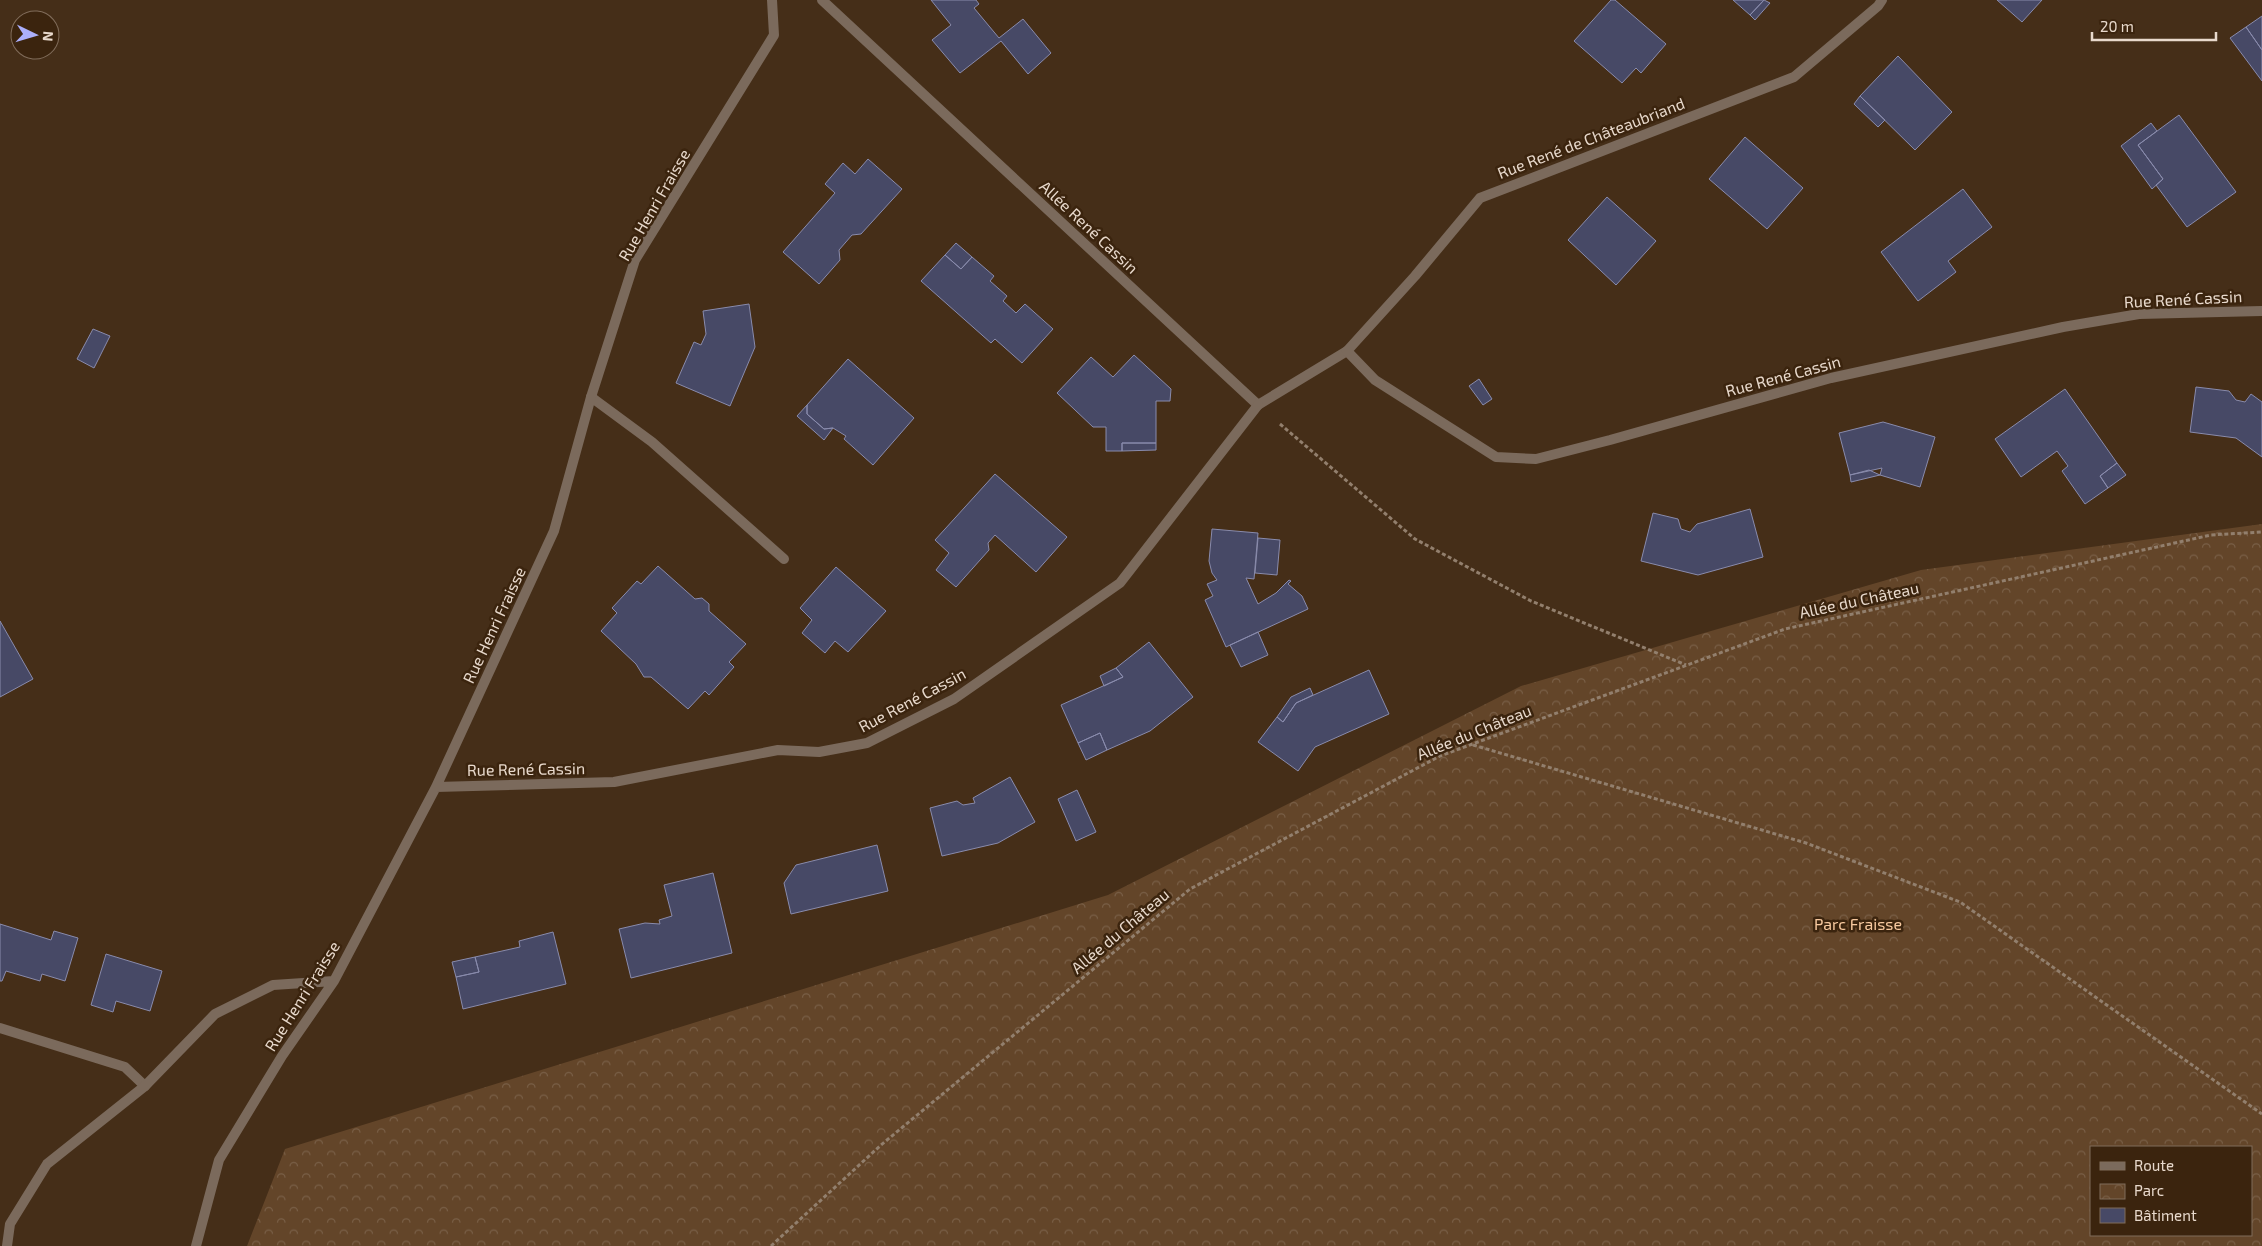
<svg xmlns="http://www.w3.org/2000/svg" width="2262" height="1246" font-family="'Exo 2',sans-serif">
  <defs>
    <pattern id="park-crowns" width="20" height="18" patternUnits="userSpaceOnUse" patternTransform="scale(1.25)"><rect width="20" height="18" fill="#634529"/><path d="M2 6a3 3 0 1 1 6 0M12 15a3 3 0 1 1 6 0" fill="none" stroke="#795f47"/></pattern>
  </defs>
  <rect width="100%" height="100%" fill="#452e18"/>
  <path fill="url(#park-crowns)" fill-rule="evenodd" d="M2262,524V1246H247L285,1149L1108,895L1521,686L1921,570ZM2091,1147H2251V1235H2091Z"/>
  <path fill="#474966" stroke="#898bac" d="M931,0H976L979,4L974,8L999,38L1023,19L1051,53L1028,74L1001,41L960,73L932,40L951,25Z
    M1611,0H1615L1666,44L1641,73L1636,68L1622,83L1574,41Z
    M1733,0H1764L1750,15Z
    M1764,0L1770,3L1755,20L1750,15Z
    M1997,0H2042L2022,22Z
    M2262,16V50L2246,27Z
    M2246,27L2262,50V81L2230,38Z
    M1898,56L1952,112L1915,150L1860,96Z
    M1860,96L1885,120L1878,127L1854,104Z
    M2179,115L2236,192L2187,227L2156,185L2163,179L2138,145Z
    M2151,123L2157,131L2138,145L2163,179L2152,189L2121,146Z
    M1745,137L1803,188L1767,229L1709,179Z
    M868,159L902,189L861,234L852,235L839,250L840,260L819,284L783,252L835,193L825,184L843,163L855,174Z
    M1963,189L1992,227L1948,261L1956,272L1918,301L1881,252Z
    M1607,197L1656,241L1616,285L1568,240Z
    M956,243L972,257L961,269L945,255Z
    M945,255L961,269L972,257L994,276L990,281L1007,296L1003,301L1016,313L1025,304L1053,329L1022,363L995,339L991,343L921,281Z
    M749,304L755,347L730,406L676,383L694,342L701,345L706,334L703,311Z
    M93,329L110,336L94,368L77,359Z
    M1134,355L1171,389L1170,401H1156V443H1122V451H1106V427H1093L1057,393L1091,357L1113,377Z
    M848,359L914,418L873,465L844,439L846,436L833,428L824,429L807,414V405Z
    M1479,379L1492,399L1483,405L1469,386Z
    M2196,387L2229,391L2236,400L2245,402L2251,394L2262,402V457L2236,438L2190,432Z
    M2065,389L2117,463L2100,476L2108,488L2085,504L2062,471L2068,466L2057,451L2021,477L1995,439Z
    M807,405V414L824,429L833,428L824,440L797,416Z
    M1883,422L1935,437L1920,487L1880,475L1882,468L1850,475L1839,433Z
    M1122,443H1156V450L1122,451Z
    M2117,463L2126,475L2108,488L2100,476Z
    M1869,470L1880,475L1851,482L1850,475Z
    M995,474L1067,537L1036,572L995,535L988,543L989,550L956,587L936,570L949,553L935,540Z
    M1750,509L1763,557L1698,575L1641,561L1653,513L1678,519L1681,529L1690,532L1697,524Z
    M1212,529L1258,533L1254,579L1246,578L1258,604L1276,593L1289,580L1291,581L1288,584L1302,596L1308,609L1226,647L1205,600L1213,596L1207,584L1217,580L1212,573L1209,561Z
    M1258,538L1280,540L1277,575L1255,573Z
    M658,566L695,599L702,598L709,604V611L746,644L729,662L734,667L709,695L705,691L688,709L651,677H644L636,664L601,631L617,613L612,608L637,581L641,584Z
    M836,567L886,611L848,652L835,641L825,653L802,633L812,620L800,608Z
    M0,621L33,679L0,697Z
    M1258,632L1268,655L1241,667L1230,645Z
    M1149,642L1193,697L1150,731L1107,750L1100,733L1078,743L1061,705L1123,677L1116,668Z
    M1116,668L1123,677L1104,686L1100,676Z
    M1369,670L1389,714L1315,747L1298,771L1258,742L1277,717L1283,722L1296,703Z
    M1310,688L1313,695L1296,703L1283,722L1277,717L1291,697Z
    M1100,733L1107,750L1086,760L1078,743Z
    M1010,777L1035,822L998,843L942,856L930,808L957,801L963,805L975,803L973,798Z
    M1077,790L1096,832L1076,841L1058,799Z
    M877,845L888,891L791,914L784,883L796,865Z
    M713,873L732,953L631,978L619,929L645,923L660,924L659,920L672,916L664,885Z
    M0,924L51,940L54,931L78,938L65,981L42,974L40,981L6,971L2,981H0Z
    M553,932L566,984L463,1009L456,977L479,972L475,957L520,947L519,941Z
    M106,954L162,971L150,1011L116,1001L113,1012L91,1005Z
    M475,957L479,972L456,977L452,962Z"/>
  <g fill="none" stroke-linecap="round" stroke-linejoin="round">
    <path stroke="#927f6d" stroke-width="3" stroke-dasharray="4 2.5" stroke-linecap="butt" d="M1280,424L1415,539L1531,601L1686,665
      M1473,745L1806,843L1960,902L2262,1114
      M771,1246L881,1145L1190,889L1440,756L1785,629L2211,535L2262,532"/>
    <path stroke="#7b6a5c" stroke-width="10" d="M822,0L1258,405L1347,351
      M591,397L652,442L784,559
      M0,1028L125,1067L145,1086"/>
    <path stroke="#7b6a5c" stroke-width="10" d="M1882,0L1878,6L1794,77L1480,198L1415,276L1347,351L1375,380L1496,457L1536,459L1610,440L1831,378L2063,327L2139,314L2262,311
      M436,787L614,782L778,750L819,752L867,743L954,699L1120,583L1258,405
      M7,1246L10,1224L47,1164L145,1086L215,1014L273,985L334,981
      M196,1246L219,1160L282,1056L334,981L436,787L554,531L591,397L635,260L774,35L772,0"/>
  </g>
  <g text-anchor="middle" stroke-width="5" stroke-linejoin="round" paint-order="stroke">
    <g font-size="16" fill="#e8d9cc" stroke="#3b240e">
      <text transform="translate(1591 138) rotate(-21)" y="6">Rue René de Châteaubriand</text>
      <text transform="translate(654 205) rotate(-60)" y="6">Rue Henri Fraisse</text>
      <text transform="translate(1089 227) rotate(43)" y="6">Allée René Cassin</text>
      <text transform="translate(2183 299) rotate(-3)" y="6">Rue René Cassin</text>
      <text transform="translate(1783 376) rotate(-15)" y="6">Rue René Cassin</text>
      <text transform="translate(1859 600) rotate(-12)" y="6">Allée du Château</text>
      <text transform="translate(494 625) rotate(-65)" y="6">Rue Henri Fraisse</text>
      <text transform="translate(912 700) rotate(-28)" y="6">Rue René Cassin</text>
      <text transform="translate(1474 732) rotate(-22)" y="6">Allée du Château</text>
      <text transform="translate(526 769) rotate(-1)" y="6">Rue René Cassin</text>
      <text transform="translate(1120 931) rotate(-40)" y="6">Allée du Château</text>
      <text transform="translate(302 996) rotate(-58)" y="6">Rue Henri Fraisse</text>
    </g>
    <g font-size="16" fill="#f8c99f" stroke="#3b240e">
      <text x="1858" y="930">Parc Fraisse</text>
    </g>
  </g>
  <rect x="2090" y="1146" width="162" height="90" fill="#3b240e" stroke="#806c5a"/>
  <rect x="2100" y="1162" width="25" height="8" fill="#7b6a5c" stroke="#806c5a"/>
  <text x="2134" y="1171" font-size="15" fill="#e8d9cc">Route</text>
  <rect x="2100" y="1184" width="25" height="15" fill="url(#park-crowns)" stroke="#806c5a"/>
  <text x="2134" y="1196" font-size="15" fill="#e8d9cc">Parc</text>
  <rect x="2100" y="1208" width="25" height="15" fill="#474966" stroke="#806c5a"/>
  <text x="2134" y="1221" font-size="15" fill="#e8d9cc">Bâtiment</text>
  <g transform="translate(35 35) rotate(95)"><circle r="24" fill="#3b240e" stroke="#806c5a"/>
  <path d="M0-4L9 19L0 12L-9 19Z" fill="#abaffb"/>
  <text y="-8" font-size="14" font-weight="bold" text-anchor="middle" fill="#e8d9cc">N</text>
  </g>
  <path d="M2092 32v8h124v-8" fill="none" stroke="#e8d9cc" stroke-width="2.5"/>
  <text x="2100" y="32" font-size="15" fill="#e8d9cc" stroke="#3b240e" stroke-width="4" paint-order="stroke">20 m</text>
</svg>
